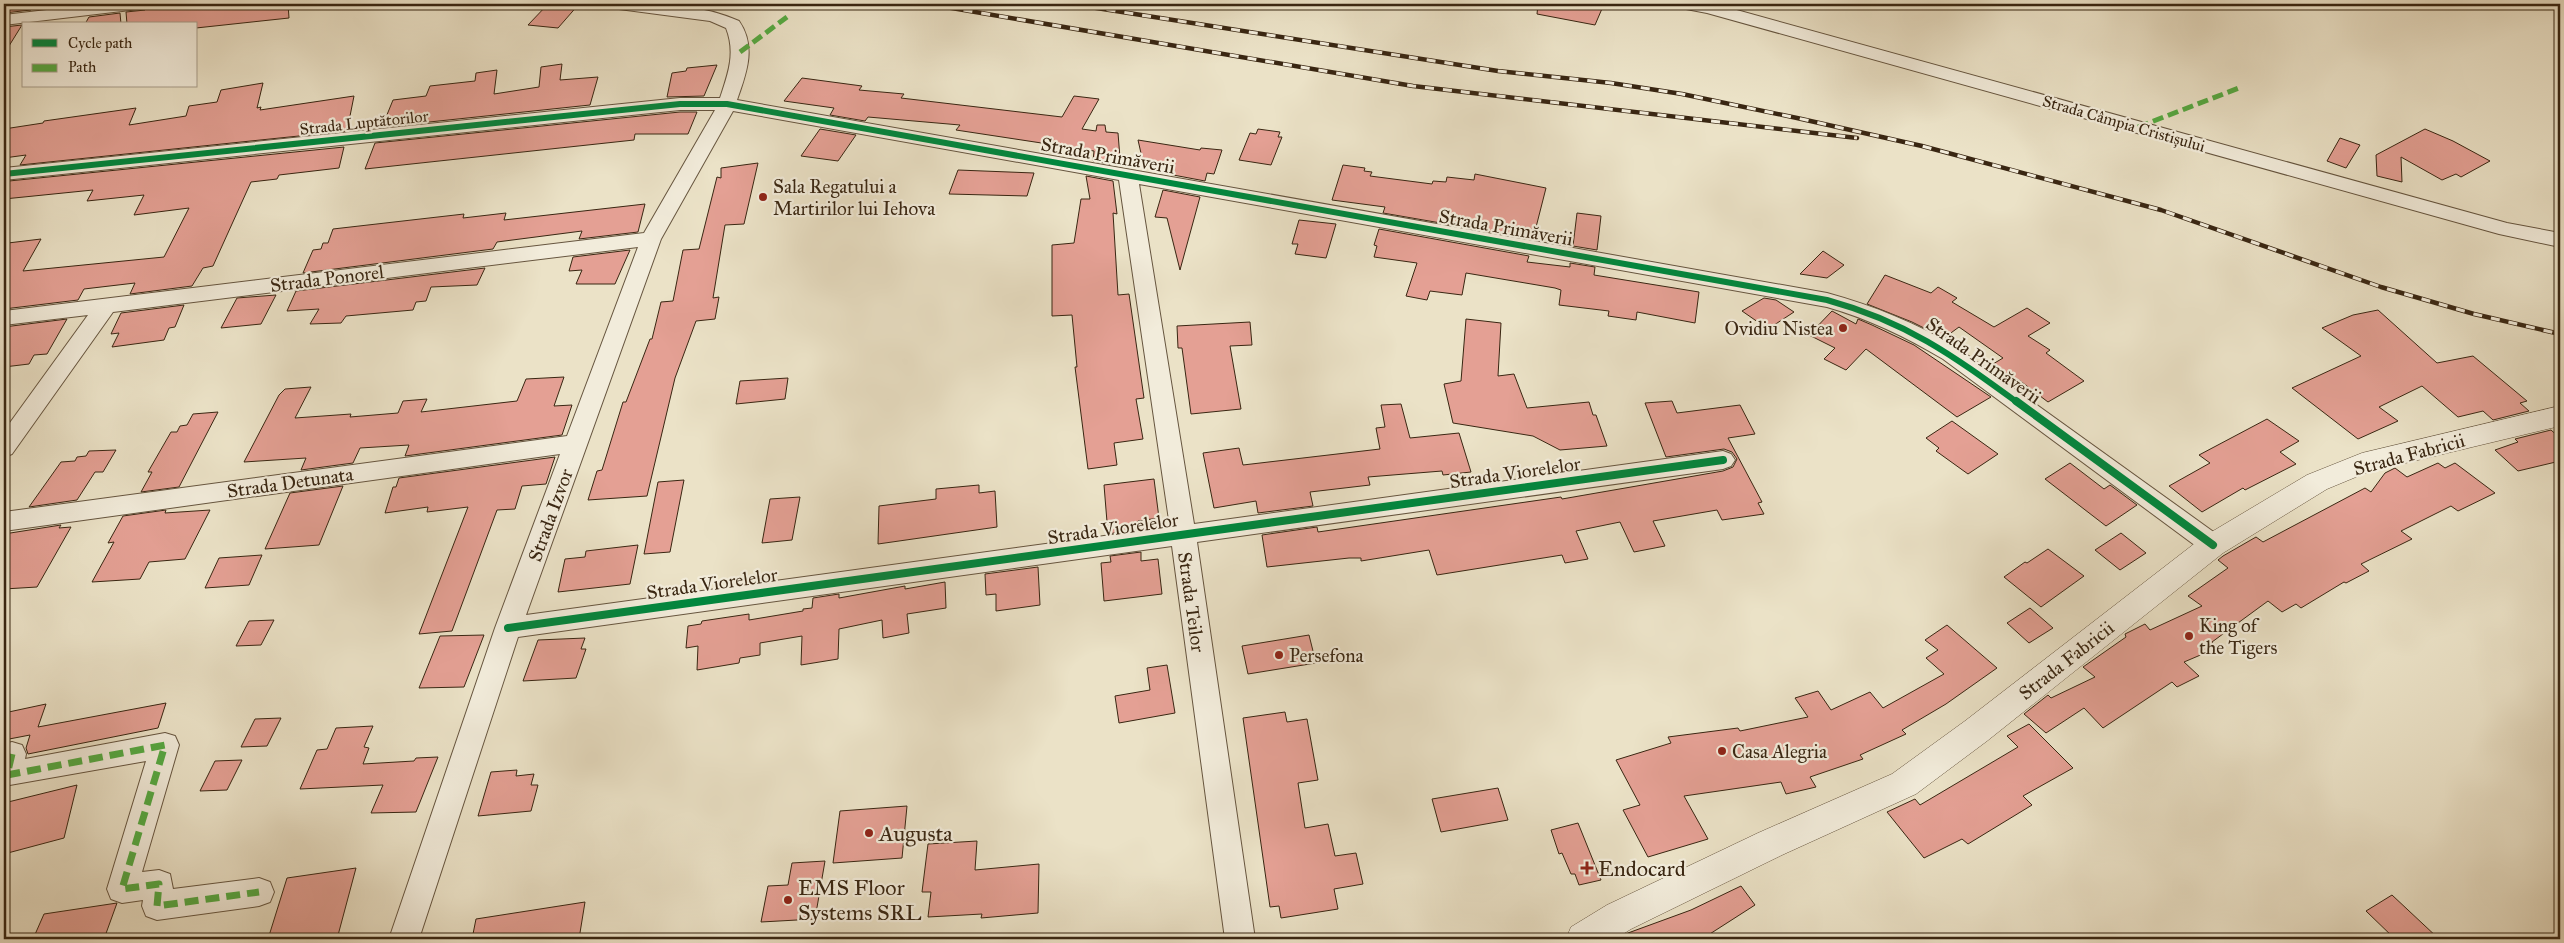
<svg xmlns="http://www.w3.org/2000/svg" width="2564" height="943" font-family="'IM FELL Great Primer',serif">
  <rect width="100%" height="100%" fill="#ebe2c7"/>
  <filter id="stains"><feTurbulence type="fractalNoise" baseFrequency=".004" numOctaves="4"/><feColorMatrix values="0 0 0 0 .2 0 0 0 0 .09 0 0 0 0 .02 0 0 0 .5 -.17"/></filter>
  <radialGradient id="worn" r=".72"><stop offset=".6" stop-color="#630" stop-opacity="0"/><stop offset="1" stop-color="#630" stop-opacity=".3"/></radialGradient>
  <path fill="#e4a094" stroke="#392612" d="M4,4H34L31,10L4,13Z
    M178,4H288L289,18L196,28V24H127L126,12L145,10L148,7Z
    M548,4H579L558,28L528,25Z
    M1538,4H1604L1595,25L1537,14Z
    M120,13L121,24H85L89,17Z
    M22,25L4,54V27Z
    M562,64L560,80L598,77L590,105L382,127L393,100L426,96L430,86L475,81L476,73L497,70L494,94L539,87L541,67Z
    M717,65L704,96L667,97L672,73L686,71L687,68Z
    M802,78L862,86L859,90L904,94L901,98L1062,117L1074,96L1099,99L1082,129L1096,131L1097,125H1105L1106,132L1118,133L1120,158L1109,156L1110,164L1093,161L1094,151L956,130L960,125L868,117L865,121L830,115L834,108L784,101Z
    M263,83L257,108L261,107L260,110L354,96L347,131L20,165L26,155L4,158V129L43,123L44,121L136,108L129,125L186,116L189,106L217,102L221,90Z
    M680,112H697L688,134H635L634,140L365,169L375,143Z
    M820,129L856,135L838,161L801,156Z
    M1258,129L1280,132L1278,137H1282L1271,165L1239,160L1250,133L1256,134Z
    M2425,129L2453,141L2490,161L2461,177L2456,174L2442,180L2401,157L2402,182L2377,176L2376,155Z
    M2340,138L2360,145L2346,168L2327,161Z
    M1138,140L1200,150L1201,148L1222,150L1214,174L1207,173L1205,181L1168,174L1171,167L1143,162Z
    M344,147L339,168L279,175L277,179L251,182L213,266L203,268L192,286L130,294L135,283L84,289L78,300L4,309V251L8,243L41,239L23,271L164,257L189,208L134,215L144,195L87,201L93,190L4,199V189L9,181Z
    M758,163L744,224L725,225L713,298L719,297L715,319L696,321L675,378L647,496L588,500L597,471L602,470L623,402H626L650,339H652L661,302L673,301L683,250L699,249L717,177L721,178V168Z
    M1343,165L1365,168L1364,171L1372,172L1370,176L1432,184L1433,181L1446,182L1447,177L1474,180L1475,174L1546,188L1533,239L1383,213L1385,207L1332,200Z
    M958,170L1034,173L1027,196L949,194Z
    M1086,176L1113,181L1117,214L1113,213L1118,295L1129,294L1144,398L1136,399L1143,439L1114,443L1117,465L1088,469L1075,367H1077L1072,315L1052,316V245L1074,243L1081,199H1090Z
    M1163,190L1200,197L1180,270L1167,218L1155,217Z
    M645,204L638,232L579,239L582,231L497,242L493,249L303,273L313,250L321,249L323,243H328L333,229L464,214L463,218L506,213L504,220Z
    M1577,213L1601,216L1597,250L1573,246Z
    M1299,220L1336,224L1326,258L1295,254L1298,244H1292Z
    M1379,229L1529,256L1527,262L1570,267V263L1595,267L1594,275L1699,292L1695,323L1637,312L1636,320L1608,316L1609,311L1559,305L1561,290L1555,288L1466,273L1462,295L1430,291L1427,300L1406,296L1417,263L1374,257L1377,246L1374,245Z
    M630,250L615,284H576L582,270L569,271L573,257Z
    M1823,251L1844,265L1827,278L1800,274Z
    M485,268L477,285L431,287L426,301L416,302L413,310L346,316L341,323L310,324L319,309L287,311L296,291Z
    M1885,275L1931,293L1938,287L1957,298L1952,302L1994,327L2027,308L2050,323L2028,336L2050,350L2046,353L2084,381L2048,402L2019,380L2012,385L1988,367L2003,358L1959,327L1944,338L1912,322L1867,304Z
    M276,295L261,324L221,328L237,298Z
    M1764,298L1776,300L1794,312L1768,329L1742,311Z
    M184,305L175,327L169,328L164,340L112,347L119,333L111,334L121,313Z
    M2378,310L2437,363L2473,356L2527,401L2520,403L2529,411L2493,420L2483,411L2458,417L2422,386L2379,407L2398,421L2358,439L2292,388L2361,356L2322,328L2353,315Z
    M1832,311L1856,324L1858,319L1872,325L1914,345L1991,397L1957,417L1866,349L1846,370L1824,359L1835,348L1809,335Z
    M67,319L47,354L34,355L29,364L4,367V327Z
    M1466,319L1501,323L1498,376L1514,374L1527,408L1589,402L1593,415H1596L1607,446L1560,450L1533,436L1453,423L1444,384L1461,381Z
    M1250,322L1252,345L1230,346L1241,409L1191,414L1182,348H1178L1177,326Z
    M564,377L554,406L572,405L562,435L405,456L409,445L360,448L353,463L301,470L306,458L244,462L279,395L285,389L311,387L295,418L351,414L350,417L398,413L403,401L427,399L421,412L517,401L526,379Z
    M788,378L785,399L736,404L740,381Z
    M1672,401L1677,413L1740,405L1755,434L1728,438L1762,502L1758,503L1764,514L1722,520L1717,510L1653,521L1665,546L1634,552L1620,522L1576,531L1588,559L1565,563L1562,555L1437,575L1429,550L1361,561V558H1349L1267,567L1262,535L1317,527L1318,532L1561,497L1562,499L1723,471L1733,467L1737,459L1732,452L1724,449L1666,457L1645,403Z
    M1401,404L1410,438L1459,433L1471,472L1443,475L1442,471L1368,477L1370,485L1310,492L1313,506L1258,513L1256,501L1214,508L1203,453L1239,448L1243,465L1380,449L1376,428L1385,427L1381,405Z
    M218,412L179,487L141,492L152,472H148L171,432H177L180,426L187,425L193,414Z
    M2267,419L2299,441L2280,452L2296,464L2245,490L2243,488L2202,512L2169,486L2210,463L2199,455Z
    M1952,421L1998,454L1968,474L1936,451L1939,448L1926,438Z
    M2551,430L2560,438V461L2518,471L2495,450L2518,442L2515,439Z
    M116,450L103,472H95L77,500L29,507L61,462L75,461L77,457L86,456L89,451Z
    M555,457L546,484L522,486L515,509L497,510L452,631L419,634L468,507L427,512L428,507L385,513L393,487H396L399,478Z
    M2070,463L2104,489L2110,485L2137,505L2106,526L2045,479Z
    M2438,463L2445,468L2455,463L2495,493L2458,511L2451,506L2401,531L2412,539L2361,564L2369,571L2346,583L2344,582L2301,608L2296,604L2282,612L2268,601L2212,642L2217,648L2184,662L2199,676L2177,687L2172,682L2103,728L2084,708L2046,733L2024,714L2048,695L2051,698L2095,677L2083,667L2126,637L2125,634L2145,624L2150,630L2202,606L2188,596L2228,568L2218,560L2223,556L2256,537L2263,542L2365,488L2371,492L2385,473L2395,468L2407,477Z
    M1154,479L1159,518L1138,521V529L1108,534L1104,485Z
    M684,480L670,552L644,554L658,482Z
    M979,485V493L995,491L997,527L878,544L879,506L936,499V489Z
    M343,486L319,545L265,549L290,493Z
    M800,497L792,540L762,543L770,499Z
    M166,510L165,513L210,510L185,559L149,562L140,579L92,582L114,542L108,543L123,516Z
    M61,525L59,528L71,527L37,587L4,589V534Z
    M2121,533L2146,553L2120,570L2095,550Z
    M638,545L630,584L558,592L565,559L585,557L586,551Z
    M2048,549L2084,576L2041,607L2004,577L2025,562L2027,563Z
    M1141,552V561L1158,559L1162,594L1104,601L1101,563L1111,562L1110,556Z
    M262,555L249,585L205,588L219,558Z
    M1038,567L1040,605L996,611V594L986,595L985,574Z
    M945,582L946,608L907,614L909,633L883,638L882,620L839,629L838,659L801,665L802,636L760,643V655L740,658L739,663L697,670L698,646L686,648L688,626L701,624L702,621L749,614V620L803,611V609L812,608L813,598L839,594V598L905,586V589Z
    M2030,608L2053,628L2029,643L2007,623Z
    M274,620L261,645L236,646L249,621Z
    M1947,625L1997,668L1946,704L1902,730L1906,734L1860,755L1863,759L1810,777L1816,787L1786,794L1781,782L1684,796L1708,839L1648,857L1623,810L1640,805L1616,760L1671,743L1668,737L1738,728L1740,731L1808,717L1795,698L1818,691L1831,710L1870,692L1883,708L1944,674L1926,658L1938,650L1925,640Z
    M484,635L464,687L419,688L440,636Z
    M1309,635L1316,663L1248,674L1242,646Z
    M585,638L581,649H586L576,678L523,681L538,640Z
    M1167,665L1175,713L1119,723L1115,696L1150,690L1147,668Z
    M166,703L158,728L28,754L26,748L30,735L4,740V713L46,704L38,727Z
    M1285,712L1287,722L1307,719L1318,780L1298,783L1305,828L1328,824L1335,856L1356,853L1363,884L1334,889L1338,909L1281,918L1279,906L1270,907L1243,718Z
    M281,718L267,746L241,747L255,719Z
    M2029,724L2073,768L2023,796L2032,805L1968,844L1962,839L1924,858L1887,812L1915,799L1920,805L2018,747L2007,736Z
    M373,726L364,747L369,748L363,764L414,761L416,758L438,757L416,812L371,813L383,785L300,789L317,750L327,749L336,728Z
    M242,760L227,790L200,791L215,761Z
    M517,770L516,776L534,774L531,785H538L531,811L478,816L491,772Z
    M77,785L64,838L4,854V803Z
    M1498,788L1508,820L1441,832L1432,799Z
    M907,806L902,858L833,863L840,811Z
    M1578,823L1601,880L1579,885L1575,874H1571L1562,853L1559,854L1551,830Z
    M977,841L975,870L1039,864L1038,913L981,918L982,914L928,917L931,892H922L928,844Z
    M825,861L815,919L761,922L768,886L788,885L792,863Z
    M356,868L337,939H268L287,878Z
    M1741,886L1755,905L1702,939H1619L1628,933L1691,910Z
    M2392,895L2439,939H2395L2366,911Z
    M585,902L579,939H472L476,919Z
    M117,903L104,939H33L44,914Z"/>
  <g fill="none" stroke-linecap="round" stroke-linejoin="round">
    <defs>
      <path id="minor" d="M98,4H147L145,8L139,9L4,25V15Z
        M611,4C654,4 699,3 739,21C757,47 746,74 737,100L1827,293C1874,306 1917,323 1959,349L2222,538L2225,545L2222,552L2213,555L2204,552L1943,359C1906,337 1869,319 1827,307L1139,184L1194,524L1723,451L1731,454L1735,460L1731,466L1723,469L1197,542L1255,939H1225L1172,546L518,637L419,939H389L495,628L560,454L4,531V512L567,436L638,247L113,312L12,454L4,457V431L88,315L4,325V311L644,233L715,110H680L4,180V168L680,98H720C728,74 736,53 726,28L710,21L619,9L613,8ZM733,111L1119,180L1170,527L526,615L661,239Z
        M1679,4H1715L2507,223L2560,233V247L2499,234L1707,13L1681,8Z
        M165,733L175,736L179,745L142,872L159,870L170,874L173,889L259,878L270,882L274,892L270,902L259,906L157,920L146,916L142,906L143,900L122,903L111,899L107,889L146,761L4,786V744L12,742L22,745L26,754L25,759Z"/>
      <path id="tertiary" d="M2560,406V426L2368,472L2327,489L2223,553L1987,741L1916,794L1782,855L1631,929L1615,939H1566L1571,927L1607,905L1758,833L1892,774L1965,721L2203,537L2307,475L2362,453Z"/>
    </defs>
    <use href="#minor" stroke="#66553f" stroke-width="2"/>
    <use href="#tertiary" stroke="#66553f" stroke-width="1"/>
    <use href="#minor" fill="#f2ecdb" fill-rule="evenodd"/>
    <use href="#tertiary" fill="#f2ecdb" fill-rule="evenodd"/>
    <defs>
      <path id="rail" d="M928,4L1413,86L1857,138
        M1071,4L1498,71L1611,83L1682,94L1797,118L1922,146L2161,210L2381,287L2474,314L2560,334"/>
    </defs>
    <use href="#rail" stroke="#392612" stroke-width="4.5"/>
    <use href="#rail" stroke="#f2ecdb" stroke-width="3" stroke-dasharray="9" stroke-linecap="butt"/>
    <path stroke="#55aa42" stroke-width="5" stroke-dasharray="11 5" stroke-linecap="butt" d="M740,52L787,17
      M2138,127L2239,88"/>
    <path stroke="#55aa42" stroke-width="7" stroke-dasharray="14 7" stroke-linecap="butt" d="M12,754L7,775L165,745L122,889L159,884L157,906L259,892"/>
    <defs>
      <path id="cycleway-far1" d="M4,174L680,104H727L1827,300C1907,322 1952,355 2018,403"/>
      <path id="cycleway" d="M2016,401L2213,545
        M508,628L1723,460"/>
    </defs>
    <use href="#cycleway-far1" stroke="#f2ecdb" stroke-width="9"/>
    <use href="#cycleway" stroke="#f2ecdb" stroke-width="11"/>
    <use href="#cycleway-far1" stroke="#00873e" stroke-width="6"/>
    <use href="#cycleway" stroke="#00873e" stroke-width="8"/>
  </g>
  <g fill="#8f2418" stroke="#f2ecdb" stroke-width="2">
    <circle cx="763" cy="197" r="5"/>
    <circle cx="1843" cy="328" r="5"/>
    <circle cx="2189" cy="636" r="5"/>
    <circle cx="1279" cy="655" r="5"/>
    <circle cx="1722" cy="751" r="5"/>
    <circle cx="869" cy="833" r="5"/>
    <path d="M1584.5 860.5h5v5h5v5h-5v5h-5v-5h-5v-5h5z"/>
    <circle cx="788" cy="900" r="5"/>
  </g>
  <g text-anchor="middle" stroke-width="4.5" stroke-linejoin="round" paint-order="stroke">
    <g font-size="16" fill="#392612" stroke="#f2ecdb">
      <text transform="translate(364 122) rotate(-6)" y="6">Strada Luptătorilor</text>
      <text transform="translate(2124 123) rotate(16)" y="6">Strada Câmpia Cristișului</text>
    </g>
    <g font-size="19" fill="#392612" stroke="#f2ecdb">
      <text transform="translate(1108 155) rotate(10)" y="7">Strada Primăverii</text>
      <text transform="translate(1506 227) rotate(10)" y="7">Strada Primăverii</text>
      <text transform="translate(327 278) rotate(-7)" y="7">Strada Ponorel</text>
      <text transform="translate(1984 360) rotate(35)" y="7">Strada Primăverii</text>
      <text transform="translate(2409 454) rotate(-15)" y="7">Strada Fabricii</text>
      <text transform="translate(1515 472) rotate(-8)" y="7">Strada Viorelelor</text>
      <text transform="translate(290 482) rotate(-8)" y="7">Strada Detunata</text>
      <text transform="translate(550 515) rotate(-70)" y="7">Strada Izvor</text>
      <text transform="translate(1113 528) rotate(-8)" y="7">Strada Viorelelor</text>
      <text transform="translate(712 583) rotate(-8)" y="7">Strada Viorelelor</text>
      <text transform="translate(1192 602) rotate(82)" y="7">Strada Teilor</text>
      <text transform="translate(2066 660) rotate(-38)" y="7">Strada Fabricii</text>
    </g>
    <g font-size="19" fill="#392612" stroke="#f2ecdb" text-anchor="start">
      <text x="773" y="193">Sala Regatului a<tspan x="773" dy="22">Martirilor lui Iehova</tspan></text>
      <text x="1833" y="335" text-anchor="end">Ovidiu Nistea</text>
      <text x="2199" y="632">King of<tspan x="2199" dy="22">the Tigers</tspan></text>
      <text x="1289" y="662">Persefona</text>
      <text x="1732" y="758">Casa Alegria</text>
    </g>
    <g font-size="22" fill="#392612" stroke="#f2ecdb" text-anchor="start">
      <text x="879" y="841">Augusta</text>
      <text x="1598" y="876">Endocard</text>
      <text x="798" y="895">EMS Floor<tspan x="798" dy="25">Systems SRL</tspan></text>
    </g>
  </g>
  <rect width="2564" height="943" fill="none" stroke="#ebe2c7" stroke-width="20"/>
  <rect x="5" y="5" width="2554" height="933" fill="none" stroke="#392612" stroke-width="2.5"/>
  <rect x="10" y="10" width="2544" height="923" fill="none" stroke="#392612"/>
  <rect x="22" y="22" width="175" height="65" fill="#f2ecdb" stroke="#a89d8b"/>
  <rect x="32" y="39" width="25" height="8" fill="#00873e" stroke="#a89d8b"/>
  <text x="68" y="48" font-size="15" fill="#392612">Cycle path</text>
  <rect x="32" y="64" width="25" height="8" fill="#55aa42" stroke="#a89d8b"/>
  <text x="68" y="72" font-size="15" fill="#392612">Path</text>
  <rect width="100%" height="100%" filter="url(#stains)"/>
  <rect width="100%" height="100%" fill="url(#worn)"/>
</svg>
